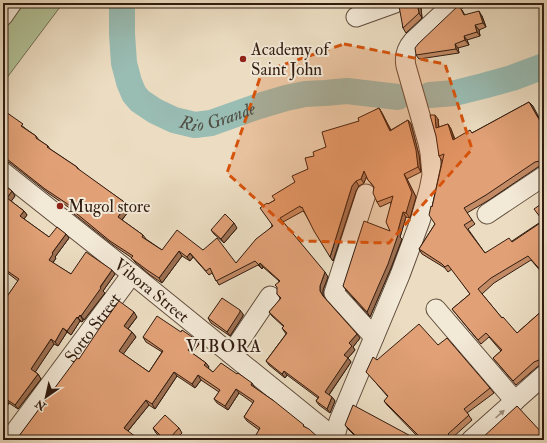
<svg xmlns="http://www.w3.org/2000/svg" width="547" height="443" font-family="'IM FELL Double Pica',serif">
  <rect width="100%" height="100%" fill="#ecddc2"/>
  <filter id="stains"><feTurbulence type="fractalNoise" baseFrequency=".005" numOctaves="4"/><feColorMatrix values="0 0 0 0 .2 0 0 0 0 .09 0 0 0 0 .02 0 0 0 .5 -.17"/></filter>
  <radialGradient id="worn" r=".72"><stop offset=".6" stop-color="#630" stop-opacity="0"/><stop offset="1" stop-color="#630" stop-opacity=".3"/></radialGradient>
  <path fill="#b2c298" stroke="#726f54" d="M3,3H63L3,83Z"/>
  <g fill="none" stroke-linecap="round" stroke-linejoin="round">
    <g stroke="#99bcb3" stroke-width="26">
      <path id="s1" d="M122,3V34L124,63L129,82L134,94L140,101L155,111L174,120L195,125L211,123L259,106L286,98L305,94L325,93L347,91L398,97"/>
      <path d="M430,95L455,93L483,86L512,78L544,66"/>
    </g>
    <defs>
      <g id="minor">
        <path d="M3,16L12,3"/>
        <path d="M356,17L395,3"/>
        <path id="s2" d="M3,172L132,274L337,440"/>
        <path d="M366,194L334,293L374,337"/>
        <path d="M487,214L544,176"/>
        <path d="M436,309L515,401"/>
        <path d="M231,354L270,296"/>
        <path id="s3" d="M9,440L132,274"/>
        <path d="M334,440L339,421L400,275L420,221L429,190L432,175L430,153L428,143L406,66C404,56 406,49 413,41L454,3"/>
        <path d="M471,440L544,375"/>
      </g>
    </defs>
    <use href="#minor" stroke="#604c3c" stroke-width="21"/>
    <use href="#minor" stroke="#f3e9d7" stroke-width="19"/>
  </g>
  <path fill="#c28a65" stroke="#311c10" d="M401,3H413V4L421,8L422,18L406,33L403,28Z
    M462,10L465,15L482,16L486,27L479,30L480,36L467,40L469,45L458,48L459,53L419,59L416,55Z
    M529,102L544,127V165L538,167L489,200L467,213L475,224L468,229L485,253L512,241L542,221L544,202V275L531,260L494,283L482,294L502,318L517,333L544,309V364H542L537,367L516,385L493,358L501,351L489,337L481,344L452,309L470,294L452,269L448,272L445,268L422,254L419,249L435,224L432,207L442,161L439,156L438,119L439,127L448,124L451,129L455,139L472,133Z
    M379,108L382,113L391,130L408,120L411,124L419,155L421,172L407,179L416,197L410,218L406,217L400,237L402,239L391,268L370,317L346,290L343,286L390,231L391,202L380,207L377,202L374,187L368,180L366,177L364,183L359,186L356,191L333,261L304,212L303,211L283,222L328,277L323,290V296L324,298L360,338L353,347L355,350L348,358L351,362L329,395L332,397L335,401L330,413L319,405L316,401L318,398L287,375L285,378L269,365L266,361L286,334L282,328L284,327L272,316L269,312L281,299L277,294L279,281L263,267L262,269L258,265L219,285L212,273L209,275L193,257L190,261L182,256L162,283L150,275L135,262L132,258L113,245L74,214L71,209L48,193L10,163L5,161H3V110L26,129L36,136L39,140L48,146L50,149L77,167L80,171L127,204L131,208L122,220L143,235L146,239L162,250H203L236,263L272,226L268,204L275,200L295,182L308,169L314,156L359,121Z
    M3,184L12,191L15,196L11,201L24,211L27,215L24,219L49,237L69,238L55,257L56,258L53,263L71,274H115L103,291L105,293L84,320H83L82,322L80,321L71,335L67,332L58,346L54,344L35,372L38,374L41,379L18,409L9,403L3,412V296L6,298L18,281L5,271L3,274Z
    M237,228L224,243L214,234L211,230Z
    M243,314V316L230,336L211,323L208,318Z
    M137,317L128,329L132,332L136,337L123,354L149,372L162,352L146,342L143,337L199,344L192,353L206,363L209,367L208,368L213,372L255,388L274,401L259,430L247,421L244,417L253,403L239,393L228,410L217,403L214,399L219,392L201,380L195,388L177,376L155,409L149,405L128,431L16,440L79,359Z
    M438,345L490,388L494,393L467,413L472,420L452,438L453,440H421L387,405L384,401L388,397L370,376L366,372L377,360Z
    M345,425L418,440H359L348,429Z
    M153,428H179L182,433L175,440H163L156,433Z"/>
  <path fill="#9e7053" stroke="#311c10" d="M417,3L421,8L422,18L419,13Z
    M479,11L482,16L486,27L483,23Z
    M475,25L479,30L480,36L477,32Z
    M464,36L467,40L469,45L465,40Z
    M455,44L458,48L459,53L456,49Z
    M529,102L533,106L544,127V128Z
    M379,108L382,113L393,135L390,131Z
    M435,115L438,119L439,132L436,128Z
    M408,120L411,124L419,155L421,172L418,167Z
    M448,124L451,129L456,145L453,140Z
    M364,171L367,175L364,183L361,179Z
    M404,174L407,179L416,197L410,218L406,213Z
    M356,181L359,186L356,191L333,261L330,257L352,186Z
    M12,191L15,196L10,203L7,198Z
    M127,204L131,208L121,221L118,217Z
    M24,211L27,215L23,220L20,216Z
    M403,212L406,217L400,237L402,239L391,268L370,317L367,312L397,234Z
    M234,223L237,228L224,243L221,239Z
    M66,234L69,238L55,257L56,258L52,264L49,260L52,253Z
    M179,251L182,256L162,283L159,278Z
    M190,253L193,257L190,261L187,257Z
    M260,263L263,267L262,269L259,265Z
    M3,268L5,271L3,274Z
    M112,270L115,274L103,291L105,293L84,320L81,316Z
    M325,272L328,277L323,290V296L326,300L320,291V286Z
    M240,310L243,314V316L230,336L227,332Z
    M134,312L137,317L127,330L124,326Z
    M80,315L83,320L82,322L78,318Z
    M77,317L80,321L71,335L67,331Z
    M63,328L67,332L58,346L55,342Z
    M132,332L136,337L122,356L119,351Z
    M357,334L360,338L353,347L355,350L348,358L351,362L328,396L325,392L344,355L349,343Z
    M51,339L54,344L34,374L31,369Z
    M195,339L199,344L191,355L188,350Z
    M206,363L209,367L208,369L204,365Z
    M284,371L287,375L285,378L282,374Z
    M174,372L177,376L155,409L152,404Z
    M38,374L41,379L18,409L15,405Z
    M198,375L201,380L195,388L192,384Z
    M252,383L255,388L254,390L251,385Z
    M236,389L239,393L228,410L225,406Z
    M332,397L335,401L330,413L327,409Z
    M6,399L9,403L3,412V403Z
    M146,400L149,405L127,432L124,428Z"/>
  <path fill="#e1a076" stroke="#311c10" d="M401,3H411V4L417,3L419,13L403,28L399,6Z
    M459,5L464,15L479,11L483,23L475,25L477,32L464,36L465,40L455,44L456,49L416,55L415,48L418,44Z
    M529,102L544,128V161H540L535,162L486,195L464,208L472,220L464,225L485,253L509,238L512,242L543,221L534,209L544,202V274L528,256L491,278L478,289L502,318L503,317L517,333L544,309V360H539L534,362L513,381L493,358L502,350L486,333L478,340L452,309L470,294L448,265L445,267L442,264L419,249L435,224L429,215L431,206L432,207L444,154L439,156L436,136L430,115H435L436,128L448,124L453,140L470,130L472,133Z
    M379,108L390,131L408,120L416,150L418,167L404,174L412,193L406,213L403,212L397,234L398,235L388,264L367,312L343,286L364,221L390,231L386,222L393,196L377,202L373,193L374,187L371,183L368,180L364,171L361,179L356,181L352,186L330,257L314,231L302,207L301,208L300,206L280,218L325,272L320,286V291L323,296L357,334L349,343L352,346L344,355L348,358L325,392L332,397L327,409L316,401L319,397L284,371L282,374L266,361L287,333L282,328L284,326L269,312L281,298L277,294V287L275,285L280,281L260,263L259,265L255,261L216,281L210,268L206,271L190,253L187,257L179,251L159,278L147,270L131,258L133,256L110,241L71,209L72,207L45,189L7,159L3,157V110L23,124L21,126L36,136V138L48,146L47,147L77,167V168L127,204L118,217L143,235L142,237L162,250L177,230L203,250L217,238L236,263L256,239L273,226L260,208L267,203L268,204L275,200L272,196L295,182L292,176L308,169L305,158L314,156L313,152L326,147L322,132L359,121L358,118Z
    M3,184L12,191L7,198L24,211L20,216L49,237L57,227L66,234L52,253L53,254L49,260L71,274L86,252L112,270L100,287L101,288L81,316L80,315L78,318L77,317L67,331L63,328L55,342L51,339L31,369L38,374L15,405L6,399L3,403V296L6,298L19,279L3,268Z
    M225,214L234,223L221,239L211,230Z
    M222,298L240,310V312L227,332L208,318Z
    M119,301L134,312L124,326L132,332L119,351L149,372L163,351L143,337L157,316L181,332L182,330L195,339L188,350L206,363L204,365L213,372L221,363L237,374L238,373L252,383L251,385L274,401L304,425L303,426L309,429L321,440H253L260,428L244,417L254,401L236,389L225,406L214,399L220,390L198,375L192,384L174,372L152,404L146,400L124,428L140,440H16L77,358L79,359L99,329Z
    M419,324L438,345L447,338L490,388L464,409L469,415L448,434L451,437L447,440H423L384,401L388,396L366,372L373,357L377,360Z
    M353,405L418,440H360L345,425Z
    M517,406L543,434L544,433V440H484L482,438Z
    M165,415L179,428L168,440H165L153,428Z"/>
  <defs><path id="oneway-solid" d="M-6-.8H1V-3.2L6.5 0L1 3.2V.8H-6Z"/></defs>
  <use fill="#9c8d7d" href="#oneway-solid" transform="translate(500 414) rotate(-42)"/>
  <path fill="#d6530c" fill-opacity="0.2" stroke="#d6530c" stroke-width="3" stroke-dasharray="8 5" stroke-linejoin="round" d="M344,44L445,64L472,149L389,243L302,241L227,173L262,72Z"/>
  <g fill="#8f2418" stroke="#f3e9d7" stroke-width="1.5">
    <circle cx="243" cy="59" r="4"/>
    <circle cx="60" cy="206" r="4"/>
  </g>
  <g text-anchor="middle" stroke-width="4" stroke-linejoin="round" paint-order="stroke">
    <g font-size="17" fill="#311c10" stroke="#f3e9d7" text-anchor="start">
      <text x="251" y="55">Academy of<tspan x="251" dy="20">Saint John</tspan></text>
      <text x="68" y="212">Mugol store</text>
    </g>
    <g font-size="17" fill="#311c10" stroke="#f3e9d7">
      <text dy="6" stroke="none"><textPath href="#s2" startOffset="190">Vibora Street</textPath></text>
      <text dy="6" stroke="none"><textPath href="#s3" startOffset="140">Sotto Street</textPath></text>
    </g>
    <g font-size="18" font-style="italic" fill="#504c41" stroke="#f3e9d7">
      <text dy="6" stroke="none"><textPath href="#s1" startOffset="186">Rio Grande</textPath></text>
    </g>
    <g font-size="18" letter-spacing="1" fill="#311c10" stroke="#f3e9d7">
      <text x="224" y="352">VIBORA</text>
    </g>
  </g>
  <rect width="547" height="443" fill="none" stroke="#ecddc2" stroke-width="16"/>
  <rect x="4" y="4" width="539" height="435" fill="none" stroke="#311c10" stroke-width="2"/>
  <rect x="8" y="8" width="531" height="427" fill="none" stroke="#311c10"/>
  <g transform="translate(46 397) rotate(214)" stroke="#f3e9d7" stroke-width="3" paint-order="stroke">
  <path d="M0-3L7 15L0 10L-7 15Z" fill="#311c10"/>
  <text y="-6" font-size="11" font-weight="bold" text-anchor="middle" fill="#311c10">N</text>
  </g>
  <rect width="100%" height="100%" filter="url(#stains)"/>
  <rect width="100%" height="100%" fill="url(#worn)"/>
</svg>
